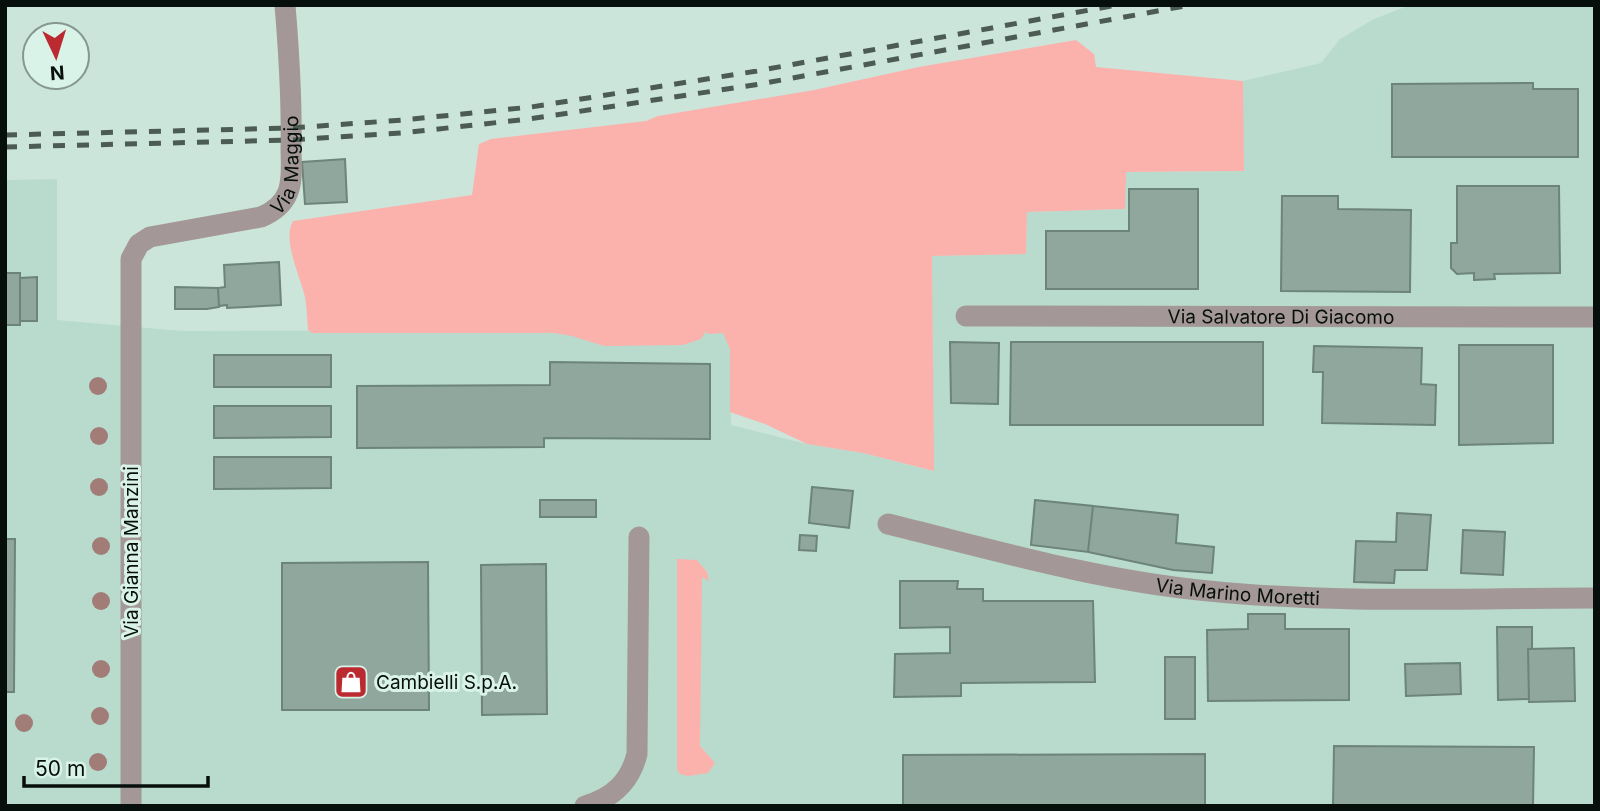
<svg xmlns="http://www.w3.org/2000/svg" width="1600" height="811" font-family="Inter,sans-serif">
  <rect width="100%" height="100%" fill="#cce5db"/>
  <path fill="#b9dbcd" d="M1410,5H1595V806H5V180L57,179V320L182,331L730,330L731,425L807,444L863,453L933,471L932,256L1026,254L1027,212L1125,209V172L1243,171V81L1321,63L1340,39L1374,19Z"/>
  <path fill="#fbb2ac" d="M1076,40L1094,54L1096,67L1243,81L1244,171L1126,172L1125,209L1027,212L1026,254L932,256L934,471L863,453L807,444L765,424L730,412V349L723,333L707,334L706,331L701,339L683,345L604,346L572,336L554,333H312L308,330C307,319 307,308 305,297C300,276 282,240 293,221L472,195L479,144L491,139L646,121L658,116L814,90L919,67Z
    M677,559L697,560L707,572L709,581L702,577L700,746L715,763L708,773L688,776L680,774L677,770Z"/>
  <path fill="#8fa79d" stroke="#6c847a" stroke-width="2" d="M1533,83V89H1578V157H1392V84Z
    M345,159L347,202L305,204L302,162Z
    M1457,186H1559L1560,273L1494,274L1495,279L1474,280V273L1457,274L1451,268V243H1457Z
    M1129,189H1198V289H1046V231H1129Z
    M1282,196H1338V209L1411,210L1410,292L1281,291Z
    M279,262L281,305L227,308V305L219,306L218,288L225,287L224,265Z
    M5,273H20V325H5Z
    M37,277V321H20V278Z
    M175,287L218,288L219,307L207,309H175Z
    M950,342L999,343L998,404L951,403Z
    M1011,342H1263V425H1010Z
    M1459,345H1553V443L1459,445Z
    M1314,346L1422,348L1421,384L1436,385L1435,425L1322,423L1323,372H1313Z
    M214,355H331V387H214Z
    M550,362L710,364V439L544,438V447L357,448V386L550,385Z
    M214,406H331V437L214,438Z
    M214,457H331V488L214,489Z
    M812,487L853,491L849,528L809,523Z
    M540,500H596V517H540Z
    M1035,500L1093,506L1088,552L1031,545Z
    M1093,506L1178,515L1176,543L1214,547L1212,573L1173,570L1088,552Z
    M1397,513L1431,515L1427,570H1395L1394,583L1354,582L1356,541L1396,542Z
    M1463,530L1505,532L1503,575L1461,573Z
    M800,535L817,536L816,551L799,550Z
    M5,539H15L14,692H5Z
    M428,562L429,710H282V563Z
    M546,564L547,714L482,715L481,565Z
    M900,581H958L957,589H983V601H1093L1095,682L961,683V696L894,697L895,654L950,653V627L900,628Z
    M1248,614H1285V629H1349V700L1208,701L1207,630L1248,629Z
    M1497,627H1532V649H1528L1529,699L1498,700Z
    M1574,648L1575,701L1529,702L1528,649Z
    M1165,657H1195V719H1165Z
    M1460,663L1461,694L1406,696L1405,664Z
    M1334,746L1534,747L1533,806H1333Z
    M1205,754V806H903V755Z"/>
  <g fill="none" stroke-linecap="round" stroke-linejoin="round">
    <g stroke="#a39897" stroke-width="21">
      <path id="s1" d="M966,316L1595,317"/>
      <path id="s2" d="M888,524C994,550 1100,581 1209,591C1336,604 1467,598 1595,598"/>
      <path id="s3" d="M131,806V259L139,244L150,237L261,217C273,212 283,205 288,192C293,179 291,162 291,148C292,100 289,53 285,5"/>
      <path d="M585,806C613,798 630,782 637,754L639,537"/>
    </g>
    <path stroke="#4d5b55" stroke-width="5" stroke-dasharray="12 12" stroke-linecap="butt" d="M5,135L291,128L403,120L531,107L757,71L1117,5
      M5,147L291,140L402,133L529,119L760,84L1190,5"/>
  </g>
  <g fill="#a27d78">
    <circle cx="98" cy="386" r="9"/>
    <circle cx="99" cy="436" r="9"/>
    <circle cx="99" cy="487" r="9"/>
    <circle cx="101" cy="546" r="9"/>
    <circle cx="101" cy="601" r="9"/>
    <circle cx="101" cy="669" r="9"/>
    <circle cx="100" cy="716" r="9"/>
    <circle cx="24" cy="723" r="9"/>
    <circle cx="98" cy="762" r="9"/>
  </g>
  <defs>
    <symbol id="shop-square" viewBox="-11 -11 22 22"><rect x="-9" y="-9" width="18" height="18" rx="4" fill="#ba2a30" stroke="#d9f3e8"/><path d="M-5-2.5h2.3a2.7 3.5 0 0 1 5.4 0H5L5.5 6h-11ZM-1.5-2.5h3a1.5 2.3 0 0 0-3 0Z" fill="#fff"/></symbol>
  </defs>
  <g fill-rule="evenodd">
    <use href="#shop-square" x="332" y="663" width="38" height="38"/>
  </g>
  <g text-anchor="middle" stroke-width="6" stroke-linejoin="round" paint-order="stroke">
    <g font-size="19" fill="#070f0c" stroke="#d9f3e8">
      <text dy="7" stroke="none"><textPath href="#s3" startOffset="754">Via Maggio</textPath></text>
      <text dy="7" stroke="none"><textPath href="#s1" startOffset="315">Via Salvatore Di Giacomo</textPath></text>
      <text transform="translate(131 552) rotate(-90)" y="7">Via Gianna Manzini</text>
      <text dy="7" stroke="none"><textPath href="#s2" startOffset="357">Via Marino Moretti</textPath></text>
    </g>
    <g font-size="19" fill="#070f0c" stroke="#d9f3e8" text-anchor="start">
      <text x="376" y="689">Cambielli S.p.A.</text>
    </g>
  </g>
  <rect width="1600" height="811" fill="none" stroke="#070f0c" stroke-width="14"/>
  <g transform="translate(56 56) rotate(176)"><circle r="33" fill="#d9f3e8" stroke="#859890" stroke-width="2"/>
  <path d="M0-5L12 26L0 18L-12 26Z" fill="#ba2a30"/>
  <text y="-10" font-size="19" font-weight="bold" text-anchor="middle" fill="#070f0c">N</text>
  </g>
  <path d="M24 776v10h184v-10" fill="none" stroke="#070f0c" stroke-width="3.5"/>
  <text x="35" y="776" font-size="21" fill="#070f0c" stroke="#d9f3e8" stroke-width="5" paint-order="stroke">50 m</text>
</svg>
